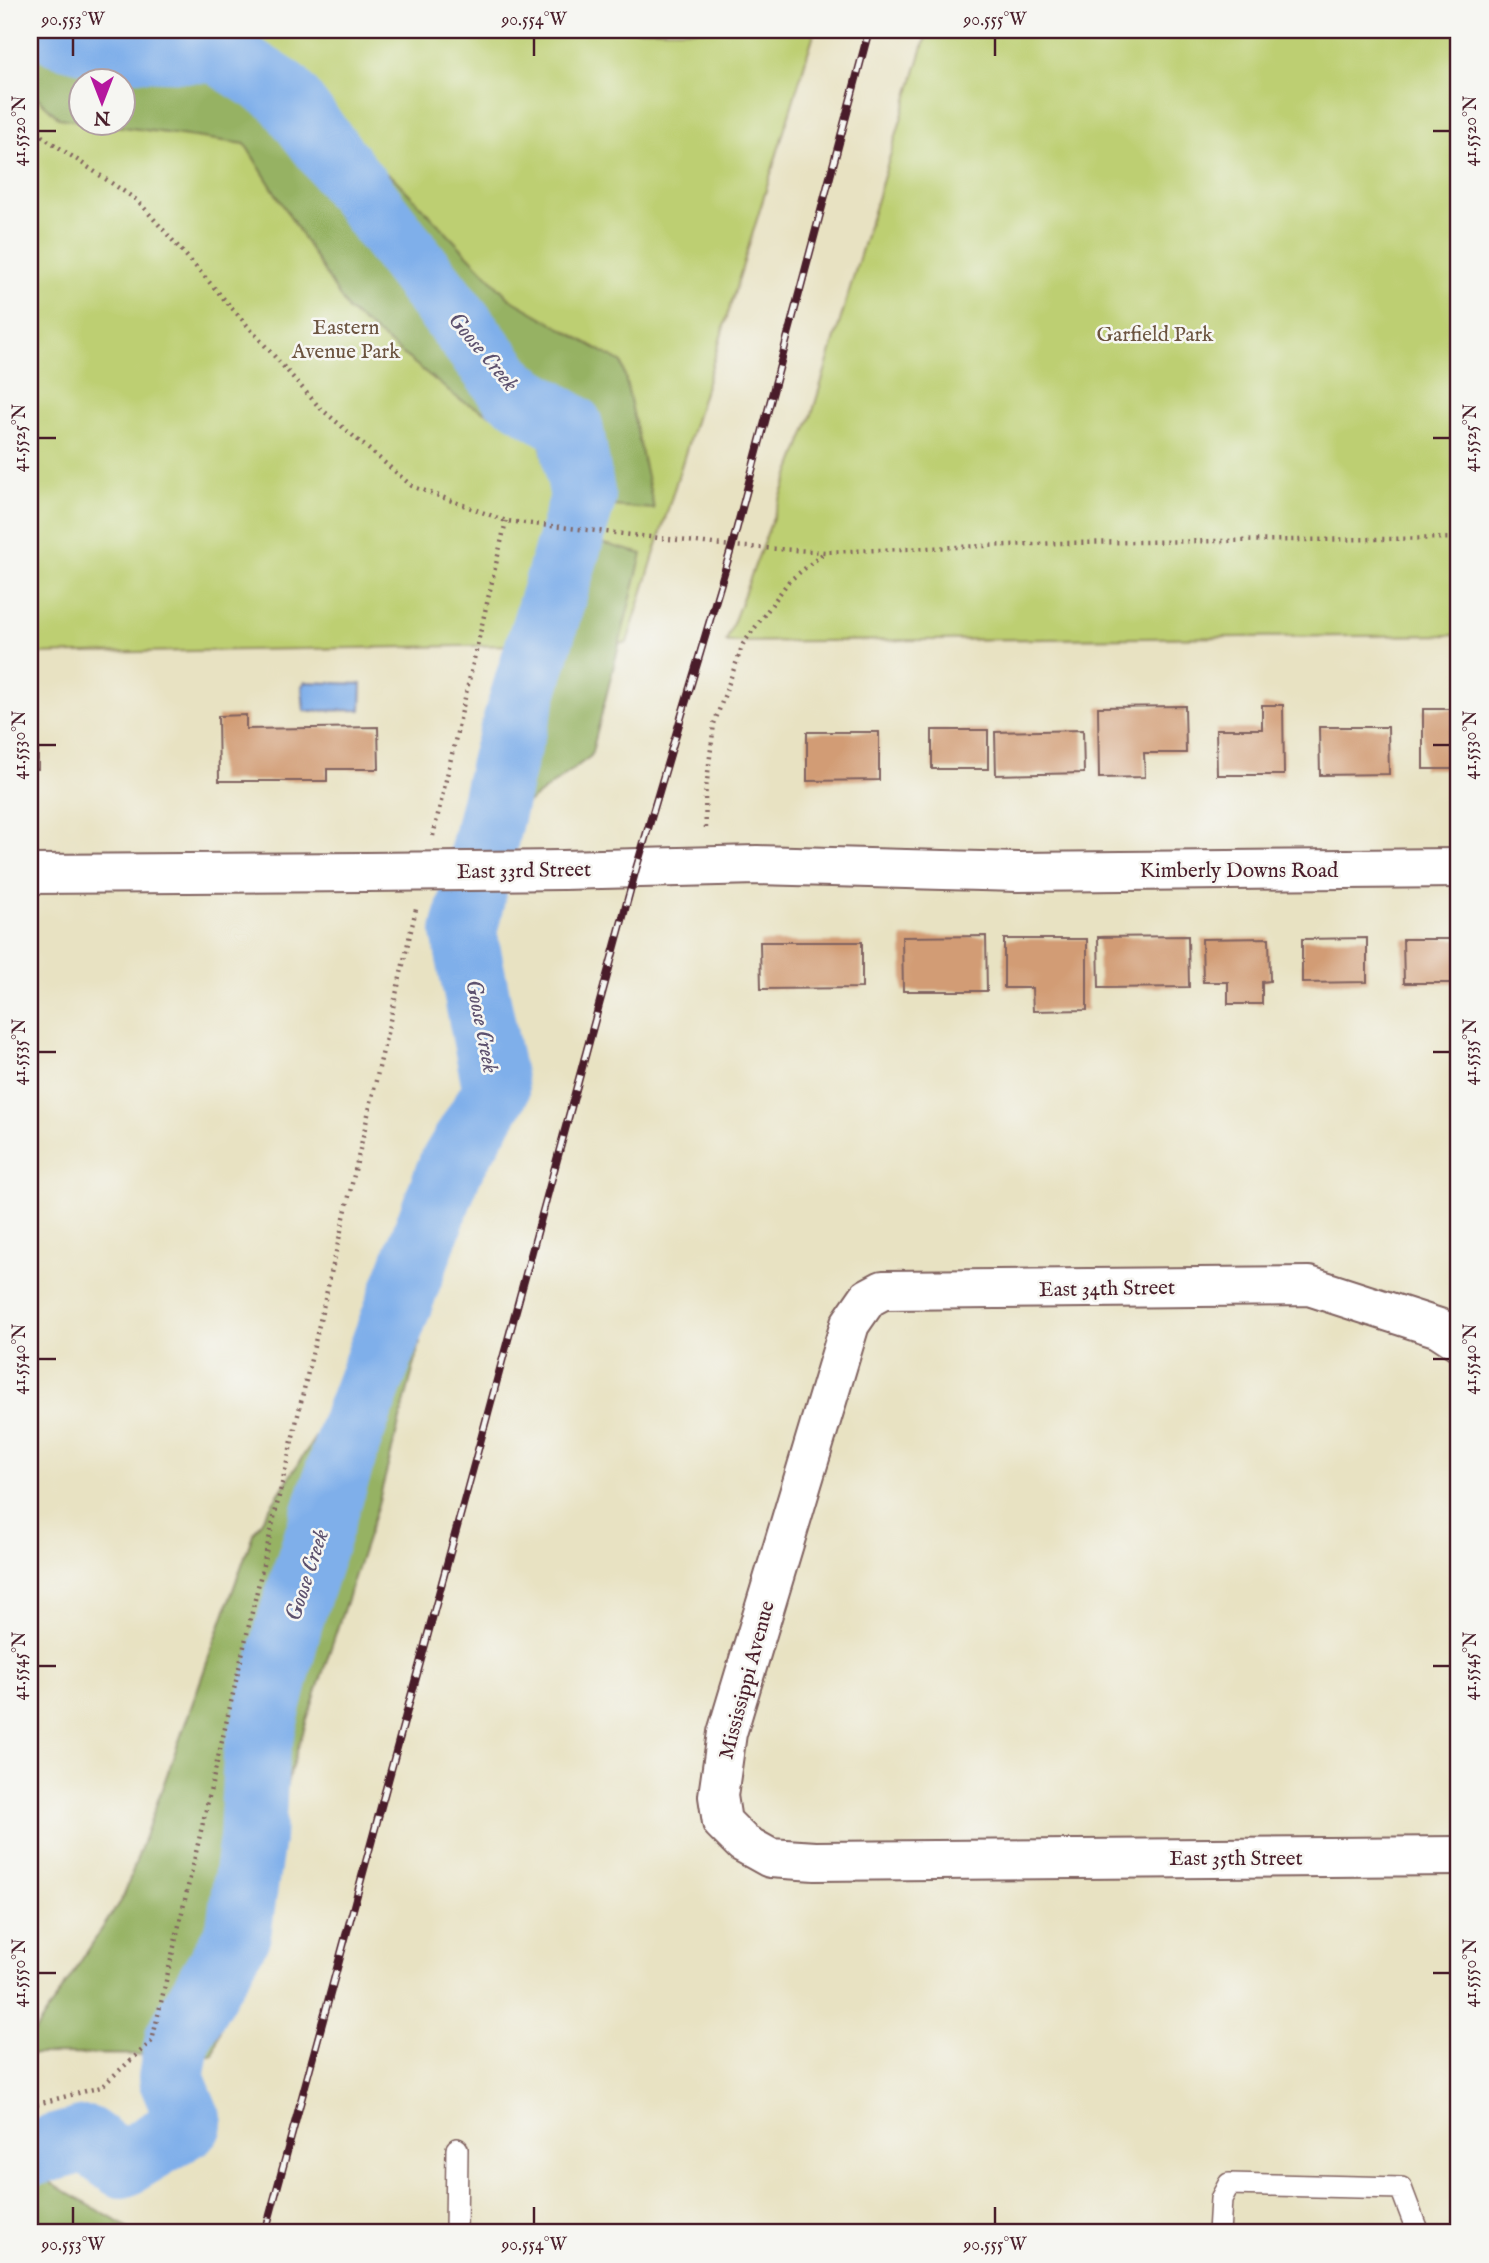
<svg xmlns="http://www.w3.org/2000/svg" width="1489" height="2263" font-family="'IM FELL English',serif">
  <rect width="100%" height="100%" fill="#f6f6f2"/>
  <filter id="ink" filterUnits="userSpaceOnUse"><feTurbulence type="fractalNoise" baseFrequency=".0143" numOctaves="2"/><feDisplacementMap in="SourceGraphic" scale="14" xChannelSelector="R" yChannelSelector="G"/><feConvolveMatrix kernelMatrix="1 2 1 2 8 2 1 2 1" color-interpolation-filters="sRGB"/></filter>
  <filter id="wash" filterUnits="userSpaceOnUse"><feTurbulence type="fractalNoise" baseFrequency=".00686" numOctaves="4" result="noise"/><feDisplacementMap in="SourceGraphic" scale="28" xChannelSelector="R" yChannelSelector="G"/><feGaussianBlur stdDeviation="1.57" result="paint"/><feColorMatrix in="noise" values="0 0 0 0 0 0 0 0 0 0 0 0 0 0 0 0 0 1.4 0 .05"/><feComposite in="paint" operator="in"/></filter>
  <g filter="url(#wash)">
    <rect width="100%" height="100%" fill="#e8e2c2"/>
    <path fill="#bdcf72" stroke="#84774e" stroke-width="2" fill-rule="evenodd" d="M30,30H815L627,643L30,654ZM80,80H122V122H80Z
      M928,30H1459V635L726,642L812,414Z"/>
    <path fill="#96b264" stroke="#706848" stroke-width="2" d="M30,30H109L99,67L208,72L393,177L510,299L622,363L654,509L553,502L539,438L460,400L348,310L245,144L94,123L122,122V80H80V121L59,118L30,91Z
      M594,541L642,554L591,756L514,813Z
      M400,1305L420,1343L377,1508L290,1772L213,2055L30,2054V2039L124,1895L253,1534Z
      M30,2171L125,2226L132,2233H30Z"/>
    <path fill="#7fafea" stroke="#64678a" stroke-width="2" d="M305,682L362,684L361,710L304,711L302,686Z"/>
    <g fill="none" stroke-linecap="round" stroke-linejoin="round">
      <path stroke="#7fafea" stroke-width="66" d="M30,2154L86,2139L122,2165L190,2124L171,2078L178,2037L238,1934L252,1839L256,1756L290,1621L350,1435L450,1168L496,1091L464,932L504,760L583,498L570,426L511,390L284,93L218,51L112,47L60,34L55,30"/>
    </g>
    <g id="blocks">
      <path fill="#d29c75" d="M1262,705H1283L1284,775H1217L1216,729H1262Z
        M1185,706L1186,753H1144L1145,777L1099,778L1098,707Z
        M30,707H33V727H38V769H30Z
        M1423,709H1459V769H1423Z
        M246,715V729L378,727L379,769H327V781H219L218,716Z
        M1319,727H1388L1389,774L1320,775Z
        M932,730H988V769H932Z
        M1083,730L1084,773L996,775L995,732Z
        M807,732H879V780L807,781Z
        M986,936L987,991H903L902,937Z
        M1188,936L1189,987L1099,988L1098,937Z
        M1269,938L1270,981L1262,982V1004H1228V982H1203L1202,939Z
        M1367,938V982L1302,983V939Z
        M1004,939H1087V1010L1033,1011L1032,988H1004Z
        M1403,939H1459V983H1404Z
        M760,942H862V988L761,989Z"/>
    </g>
  </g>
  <g filter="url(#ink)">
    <use href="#blocks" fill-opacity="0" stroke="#816360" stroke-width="2"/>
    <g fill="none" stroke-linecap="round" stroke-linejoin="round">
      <defs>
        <path id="service" d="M456,2233L457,2149
          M1219,2233L1221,2199L1229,2184L1401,2188L1418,2233"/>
        <path id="minor" d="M562,870L757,865L1018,872L1459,868
          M30,874L366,872
          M1459,1341L1439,1328L1309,1286L883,1290L868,1298L850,1324L727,1733L718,1796L722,1822L743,1843L770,1858L815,1861L1459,1856"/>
      </defs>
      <use href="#service" stroke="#816360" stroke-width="24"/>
      <use href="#minor" stroke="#816360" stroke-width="42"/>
      <path stroke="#816360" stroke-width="4.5" stroke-dasharray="2 5" stroke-linecap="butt" d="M30,128L138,201L319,407L412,486L506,521L732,546L825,552L1061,543L1459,538
        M706,828L705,797L714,724L743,644L789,581L824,553
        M433,836L506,521
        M30,2106L101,2087L152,2041L416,909"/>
      <use href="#service" stroke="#fff" stroke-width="21"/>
      <use href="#minor" stroke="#fff" stroke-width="38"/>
      <defs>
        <path id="rail" d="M265,2233L636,869L732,546L869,30"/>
      </defs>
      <use href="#rail" stroke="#4a1f2b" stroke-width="8"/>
      <use href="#rail" stroke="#f6f6f2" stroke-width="5" stroke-dasharray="16" stroke-linecap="butt"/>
      <defs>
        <path id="minor-bridge" d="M366,872L562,870"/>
      </defs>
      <use href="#minor-bridge" stroke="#816360" stroke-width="42" stroke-linecap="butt"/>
      <use href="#minor-bridge" stroke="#fff" stroke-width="38"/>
    </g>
  </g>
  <path fill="none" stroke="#4a1f2b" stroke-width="2.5" d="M73,38V56M534,38V56M995,38V56M38,131H56M1433,131H1450M38,438H56M1433,438H1450M38,745H56M1433,745H1450M38,1052H56M1433,1052H1450M38,1359H56M1433,1359H1450M38,1666H56M1433,1666H1450M38,1973H56M1433,1973H1450M73,2207V2224M534,2207V2224M995,2207V2224"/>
  <g text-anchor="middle" stroke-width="5" stroke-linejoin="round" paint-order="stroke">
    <g font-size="21" fill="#6c5440" stroke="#f6f6f2">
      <text x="346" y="334">Eastern<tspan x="346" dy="24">Avenue Park</tspan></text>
      <text x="1155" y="341">Garfield Park</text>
    </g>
    <g font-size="21" fill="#4a1f2b" stroke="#f6f6f2">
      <text transform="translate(524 870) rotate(-1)" y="7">East 33rd Street</text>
      <text x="1239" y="877">Kimberly Downs Road</text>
      <text transform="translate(1107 1288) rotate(-1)" y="7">East 34th Street</text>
      <text transform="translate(746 1680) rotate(-75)" y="7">Mississippi Avenue</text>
      <text x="1236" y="1865">East 35th Street</text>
    </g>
    <g font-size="23" font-style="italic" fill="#5d516e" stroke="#f6f6f2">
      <text transform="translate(484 351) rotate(50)" y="8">Goose Creek</text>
      <text transform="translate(483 1026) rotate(79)" y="8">Goose Creek</text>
      <text transform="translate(306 1575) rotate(-72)" y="8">Goose Creek</text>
    </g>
  </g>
  <rect width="1489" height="2263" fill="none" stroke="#f6f6f2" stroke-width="77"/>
  <g transform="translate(102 102) rotate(180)"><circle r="33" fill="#f6f6f2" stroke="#b1a0a2" stroke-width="2"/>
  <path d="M0-5L12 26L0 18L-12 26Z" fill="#b5179e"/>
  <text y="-10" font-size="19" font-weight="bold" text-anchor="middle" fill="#4a1f2b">N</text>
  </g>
  <rect x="38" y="38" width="1412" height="2186" fill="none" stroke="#4a1f2b" stroke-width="2.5"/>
  <g font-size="18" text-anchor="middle" fill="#4a1f2b">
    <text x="73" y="25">90.553°W</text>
    <text x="534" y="25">90.554°W</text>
    <text x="995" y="25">90.555°W</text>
    <text transform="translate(1470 131) rotate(-90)" y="6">41.5520°N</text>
    <text transform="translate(19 131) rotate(-90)" y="6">41.5520°N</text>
    <text transform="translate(1470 438) rotate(-90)" y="6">41.5525°N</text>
    <text transform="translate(19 438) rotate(-90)" y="6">41.5525°N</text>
    <text transform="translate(1470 745) rotate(-90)" y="6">41.5530°N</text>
    <text transform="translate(19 745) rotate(-90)" y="6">41.5530°N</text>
    <text transform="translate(1470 1052) rotate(-90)" y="6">41.5535°N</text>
    <text transform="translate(19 1052) rotate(-90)" y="6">41.5535°N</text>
    <text transform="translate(1470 1359) rotate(-90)" y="6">41.5540°N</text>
    <text transform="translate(19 1359) rotate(-90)" y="6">41.5540°N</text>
    <text transform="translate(1470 1666) rotate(-90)" y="6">41.5545°N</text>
    <text transform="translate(19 1666) rotate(-90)" y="6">41.5545°N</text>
    <text transform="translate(19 1973) rotate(-90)" y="6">41.5550°N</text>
    <text transform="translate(1470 1973) rotate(-90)" y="6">41.5550°N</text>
    <text x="73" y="2250">90.553°W</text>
    <text x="534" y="2250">90.554°W</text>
    <text x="995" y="2250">90.555°W</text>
  </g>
</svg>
